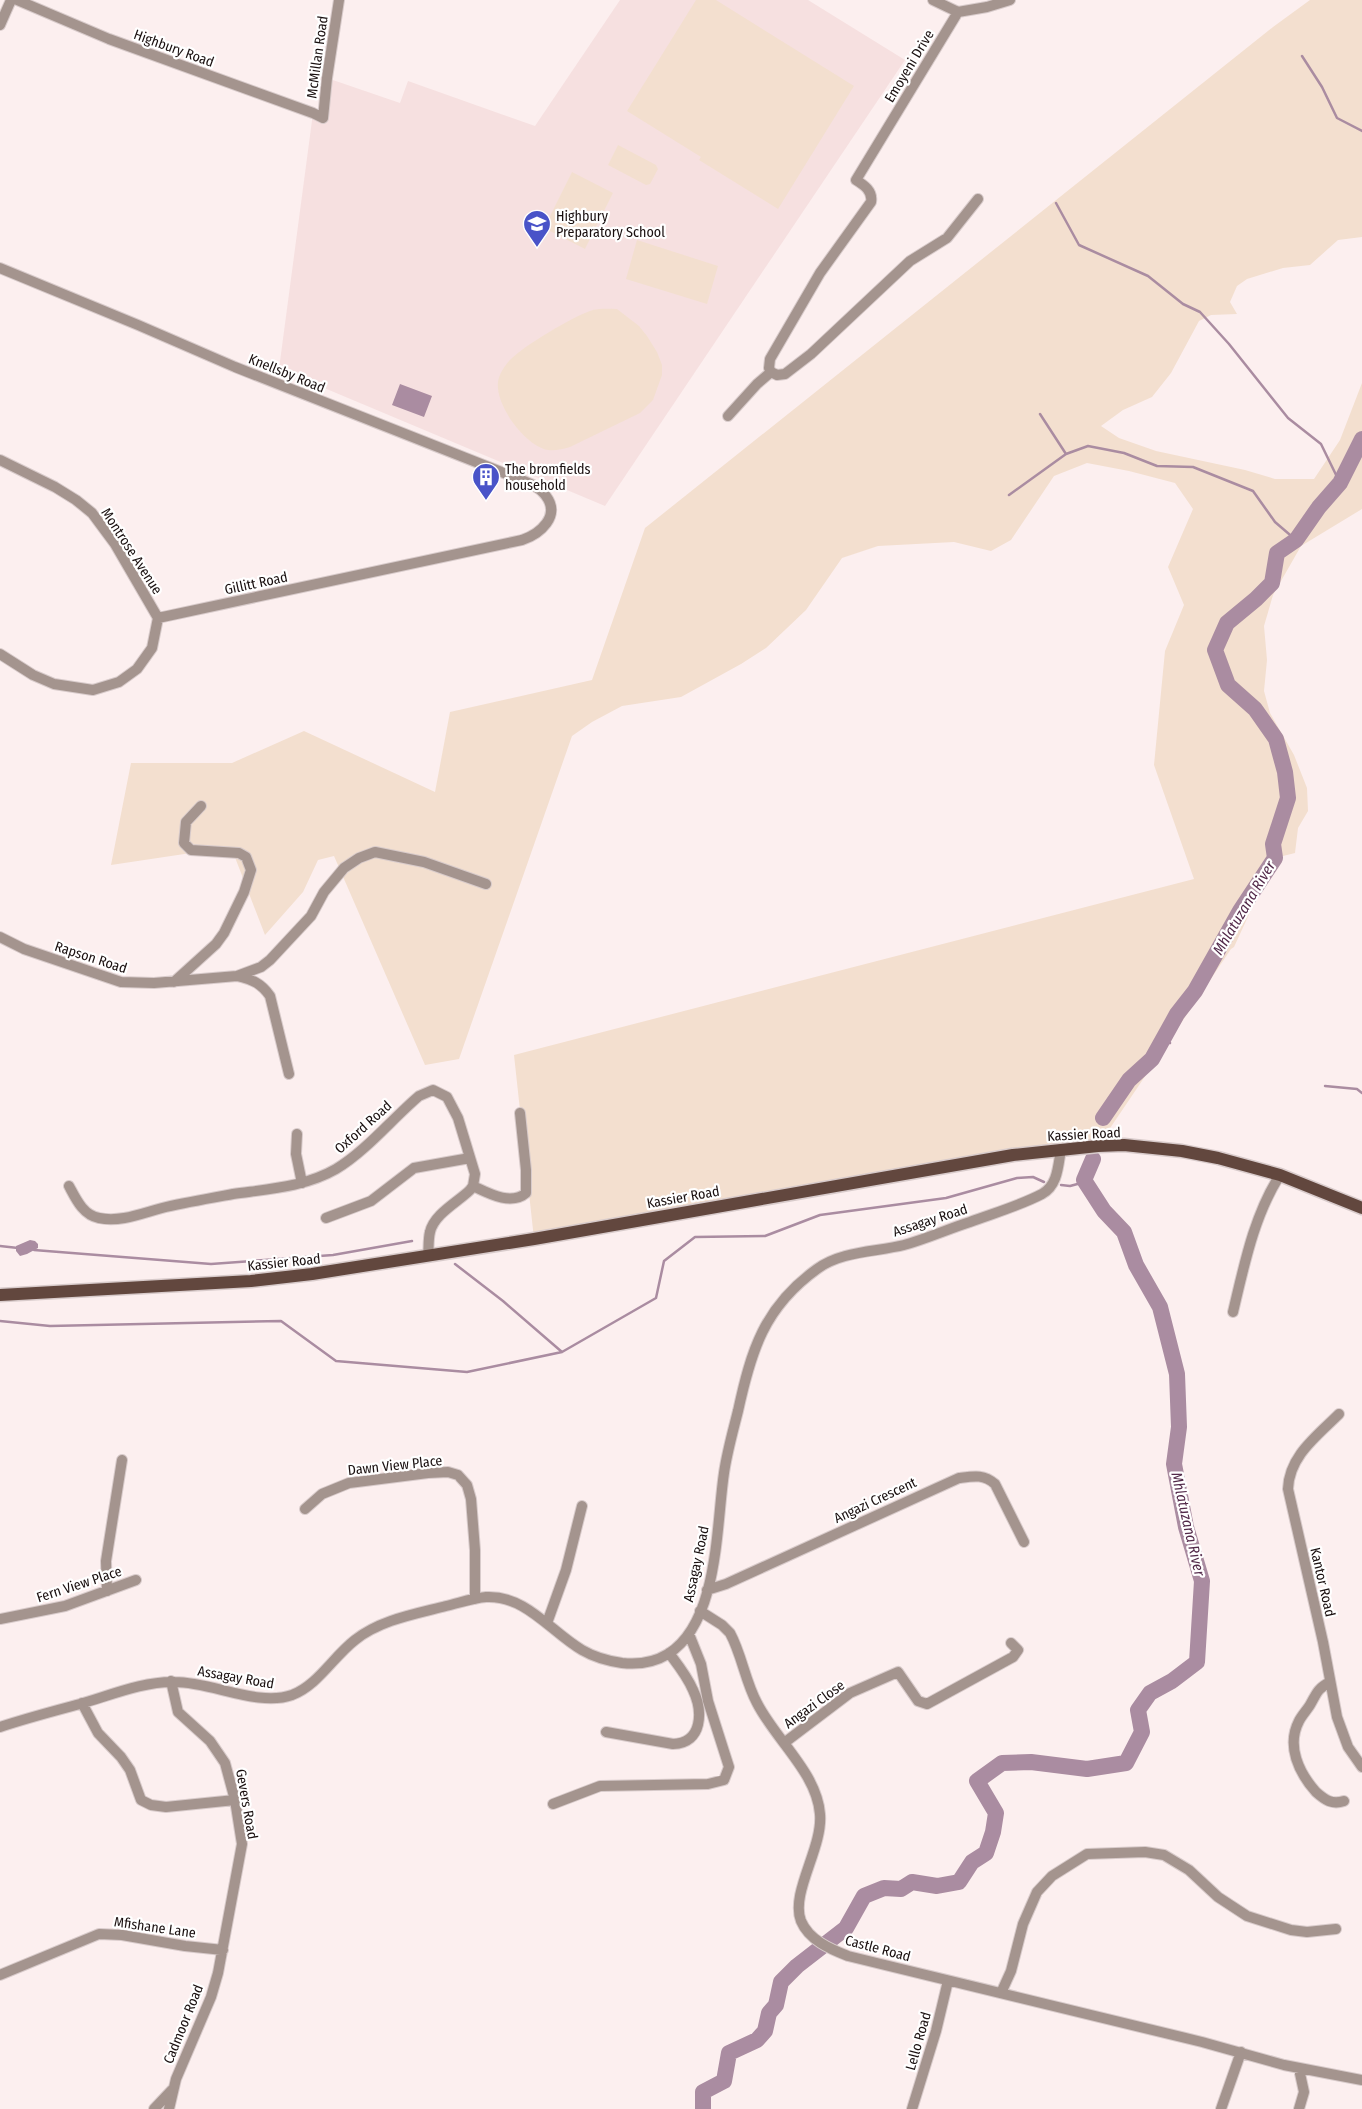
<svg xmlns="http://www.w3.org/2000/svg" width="1362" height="2109" font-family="'Fira Sans Condensed',sans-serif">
  <rect width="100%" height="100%" fill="#fcefef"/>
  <path fill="#f6e0e0" d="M620,0H808L905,60L605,506L279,369L313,113L322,118L327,78L400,103L408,81L535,126Z"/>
  <path fill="#f3dfcf" d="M696,0H716L854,86L778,209L699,160L701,157L627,111Z
    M1310,0H1362V237L1338,240L1310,265L1283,268L1247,279L1237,286L1230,302L1237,314L1211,315L1199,321L1171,373L1152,397L1123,410L1101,426L1119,438L1156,451L1245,470L1275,479H1314L1340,440L1362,383V509L1301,546L1273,595L1264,626L1267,660L1264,691L1270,713L1294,755L1307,788L1308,811L1298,828L1295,853L1275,858L1234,947L1231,949L1098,1146L534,1239L514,1055L1194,879L1154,765L1165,651L1184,605L1168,567L1193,509L1175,483L1129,471L1087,463L1054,476L1011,540L991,551L954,542L878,546L842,558L806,610L766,648L741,664L681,697L622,706L592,722L572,736L459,1059L425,1065L334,856L318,860L303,892L265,935L231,847L111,865L131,763H232L304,731L435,792L450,712L592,680L645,528L1273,27Z
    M618,145L656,165L658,169L650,184L646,185L608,165Z
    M572,172L613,193L585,249L544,228Z
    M637,240L718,266L707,304L626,279Z
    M617,309L639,326L647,336L657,352L662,365V375L653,400L640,413L570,447C563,449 555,451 548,450C525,446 495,405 498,382C499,374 505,365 511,359C524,346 572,317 590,311C598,308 608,309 617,309Z"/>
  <path fill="#aa8ca1" d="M400,384L432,396L424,417L392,405Z
    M30,1240L35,1241L38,1244V1248L27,1254L20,1256L16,1251V1246Z"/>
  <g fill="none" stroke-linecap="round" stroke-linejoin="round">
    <path stroke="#aa8ca1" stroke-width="2.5" d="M1302,56L1322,87L1337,118L1362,131
      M1056,203L1079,245L1148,276L1183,304L1200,312L1229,344L1288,418L1321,444L1340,483
      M1040,414L1066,454
      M1009,495L1066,454L1088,446L1124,453L1157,466L1193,467L1253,491L1275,522L1296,540
      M1162,1040L1170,1043
      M1325,1086L1357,1089L1362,1093
      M1061,1185L1070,1186L1085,1182
      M0,1246L18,1248
      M34,1250L211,1264L333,1255L412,1241
      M455,1264L503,1301L562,1352
      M0,1321L50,1326L281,1321L336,1361L467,1372L562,1352L656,1298L664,1261L695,1237L765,1236L820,1215L946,1198L1017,1178L1033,1177L1044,1182
      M1195,1661L1197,1662"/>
    <path stroke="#aa8ca1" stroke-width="16" d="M1103,1118L1129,1080L1152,1059L1177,1014L1195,991L1240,911L1275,858L1273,844L1288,798L1285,772L1276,739L1255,709L1228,685L1215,650L1227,623L1256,599L1272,583L1277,553L1296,540L1319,507L1340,483L1362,439
      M703,2109V2092L724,2081L729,2053L757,2040L765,2031L769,2013L776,2005L781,1982L797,1966L846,1928L864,1896L884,1888L901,1889L912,1882L937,1886L959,1882L972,1862L986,1853L993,1832L996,1813L977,1781L1002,1763L1031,1762L1087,1769L1126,1763L1142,1732L1138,1710L1150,1693L1172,1681L1197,1662L1202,1581L1186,1527L1174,1464L1179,1427L1177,1374L1160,1307L1136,1265L1124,1232L1104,1211L1084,1180L1093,1159"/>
    <defs>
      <path id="minor" d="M17,0L109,39L313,113L323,118L327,78L339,0
        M933,0L958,12L987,7L1010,0
        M958,12L856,180C864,185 873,191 871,202L820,273L770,359L769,368L771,372L777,375L785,374L811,354L910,261L947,238L978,199
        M0,25L11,0
        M0,268L138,325L235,367L519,479C529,483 540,487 546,496C561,516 540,534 522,540L158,618
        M728,416L757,384L771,372
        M0,460L55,487L76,500L92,513L115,544L158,618
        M0,654L33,675L54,684L93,690L119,682L137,669L152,648L158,618
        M0,937L24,949L121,982L154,983L237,976L261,967L270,960L311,916L324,892L344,868L359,858L375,852L424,862L486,884
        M237,976C253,980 261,983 270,996L289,1074
        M174,982L216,944L224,933L244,892L251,870L246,857L239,853L191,850L184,843L186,822L201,806
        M297,1134L296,1154L302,1183
        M69,1186C76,1199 83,1215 99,1218C121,1223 145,1212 166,1207C188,1202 211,1198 233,1194C268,1189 305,1187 336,1169C365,1152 393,1118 419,1096L433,1090L447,1097L458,1118L475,1174L473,1186L470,1190C458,1202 434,1214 430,1232C428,1240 429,1249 428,1256
        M473,1186C488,1193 511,1206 526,1193V1170L520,1113
        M326,1218L371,1201L414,1168L470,1158
        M1233,1312C1244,1266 1254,1215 1280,1175
        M1339,1414C1317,1436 1289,1456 1288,1489L1323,1642L1337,1717L1348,1747L1362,1767
        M305,1509L322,1494L349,1483L428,1473L448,1472L458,1475L467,1485L471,1499L475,1550V1599
        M707,1590L726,1584L959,1478C974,1476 984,1474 995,1484L1024,1542
        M107,1591L106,1561L122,1460
        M700,1611L722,1625L730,1633C742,1655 745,1681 757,1703C775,1739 817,1773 820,1814C823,1848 790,1893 801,1921C809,1940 830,1949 848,1956L1202,2042L1284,2065L1362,2080
        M0,1619L65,1606L136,1580
        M547,1623L566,1570L582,1506
        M1330,1682C1317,1689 1317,1693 1310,1705C1307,1710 1302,1715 1299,1721C1286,1746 1299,1773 1316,1792C1325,1800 1332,1805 1344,1801
        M82,1703L98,1733L121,1757L130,1770L141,1800L151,1805L166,1807L235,1800
        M0,1727C27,1718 54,1711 80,1704C111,1695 144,1681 175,1682C212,1682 258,1707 292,1695C318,1685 333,1657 355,1640C380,1620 415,1614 446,1606C459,1603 473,1598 486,1597C526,1595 551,1632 582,1650C594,1657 608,1661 622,1663C639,1665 653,1663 668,1654C719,1622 716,1526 724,1473C727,1452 733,1431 738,1411C751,1351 764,1307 817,1269C841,1251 876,1252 904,1245C926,1239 948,1229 970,1222C994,1213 1019,1206 1042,1194C1058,1185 1058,1166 1061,1149
        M606,1732L673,1744C703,1743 703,1711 693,1690C687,1676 678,1665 669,1653
        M784,1743L850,1693L898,1672L918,1701L927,1704L1013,1657L1018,1650L1011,1643
        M553,1804L600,1786L708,1784L724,1780L729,1767L708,1701L701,1664L689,1634
        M0,1975L99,1934L122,1935L185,1946L223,1950
        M1001,1993L1011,1971L1023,1924L1037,1892L1052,1876L1087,1854L1145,1852L1164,1855L1189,1870L1218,1897L1247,1916L1291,1930L1307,1932L1336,1929
        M1299,2069L1304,2092L1299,2109
        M154,2109L172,2090
        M169,2109L176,2079L211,1997L218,1973L242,1844L235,1800L225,1763L210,1741L178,1712L171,1681
        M912,2109L936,2031L948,1981
        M1221,2109L1241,2052"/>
      <path id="major" d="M0,1295L251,1281L312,1274L534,1239L1013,1155L1098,1146L1124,1145L1182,1151L1218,1158L1280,1175L1362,1208"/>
    </defs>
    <use href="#minor" stroke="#d8cbcb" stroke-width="12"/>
    <use href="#major" stroke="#d8cbcb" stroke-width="15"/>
    <use href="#minor" stroke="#a4948e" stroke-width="10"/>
    <use href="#major" stroke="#62473e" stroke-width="12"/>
  </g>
  <defs>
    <symbol id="school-pin" viewBox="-11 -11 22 30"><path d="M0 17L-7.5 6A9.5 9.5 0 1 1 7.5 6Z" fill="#4953c8" stroke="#fff"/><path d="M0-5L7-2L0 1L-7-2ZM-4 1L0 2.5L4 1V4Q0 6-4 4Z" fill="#fff"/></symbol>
    <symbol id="building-pin" viewBox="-11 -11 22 30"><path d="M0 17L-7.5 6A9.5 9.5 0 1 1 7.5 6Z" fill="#4953c8" stroke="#fff"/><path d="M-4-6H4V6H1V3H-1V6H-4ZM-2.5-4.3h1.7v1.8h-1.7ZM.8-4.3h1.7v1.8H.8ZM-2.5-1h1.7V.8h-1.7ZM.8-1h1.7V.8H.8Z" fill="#fff"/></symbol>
  </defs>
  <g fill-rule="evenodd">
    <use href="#school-pin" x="521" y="208" width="32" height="43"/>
    <use href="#building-pin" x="470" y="461" width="32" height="43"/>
  </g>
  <g text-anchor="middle" stroke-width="4.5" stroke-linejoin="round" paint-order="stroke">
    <g font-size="14" fill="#190f0f" stroke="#fff">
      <text transform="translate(174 48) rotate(20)" y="5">Highbury Road</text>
      <text transform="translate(317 57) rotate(-82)" y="5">McMillan Road</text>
      <text transform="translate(909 66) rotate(-59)" y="5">Emoyeni Drive</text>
      <text transform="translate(287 373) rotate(22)" y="5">Knellsby Road</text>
      <text transform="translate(132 551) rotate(57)" y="5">Montrose Avenue</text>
      <text transform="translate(256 583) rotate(-12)" y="5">Gillitt Road</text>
      <text transform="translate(91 957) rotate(18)" y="5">Rapson Road</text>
      <text transform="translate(363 1127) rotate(-42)" y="5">Oxford Road</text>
      <text transform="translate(1084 1134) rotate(-3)" y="5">Kassier Road</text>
      <text transform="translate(683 1197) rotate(-10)" y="5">Kassier Road</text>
      <text transform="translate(930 1220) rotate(-18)" y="5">Assagay Road</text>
      <text transform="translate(284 1262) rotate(-6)" y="5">Kassier Road</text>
      <text transform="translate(395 1465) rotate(-6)" y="5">Dawn View Place</text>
      <text transform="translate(875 1500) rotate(-25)" y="5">Angazi Crescent</text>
      <text transform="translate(696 1564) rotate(-78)" y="5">Assagay Road</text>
      <text transform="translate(1323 1582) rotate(77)" y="5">Kantor Road</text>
      <text transform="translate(79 1584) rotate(-18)" y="5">Fern View Place</text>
      <text transform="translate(236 1677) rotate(10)" y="5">Assagay Road</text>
      <text transform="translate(814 1704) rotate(-36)" y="5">Angazi Close</text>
      <text transform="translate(247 1804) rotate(80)" y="5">Gevers Road</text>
      <text transform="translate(155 1927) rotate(8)" y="5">Mfishane Lane</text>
      <text transform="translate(878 1948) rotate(15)" y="5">Castle Road</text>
      <text transform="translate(183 2024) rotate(-68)" y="5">Cadmoor Road</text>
      <text transform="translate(918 2041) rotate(-74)" y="5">Lello Road</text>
    </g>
    <g font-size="14" fill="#190f0f" stroke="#fff" text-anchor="start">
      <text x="556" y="221">Highbury<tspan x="556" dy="16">Preparatory School</tspan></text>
      <text x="505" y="474">The bromfields<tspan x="505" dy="16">household</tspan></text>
    </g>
    <g font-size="15" font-style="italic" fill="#522949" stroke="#fff">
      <text transform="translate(1244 908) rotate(-59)" y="5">Mhlatuzana River</text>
      <text transform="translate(1188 1524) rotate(77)" y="5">Mhlatuzana River</text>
    </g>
  </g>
</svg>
